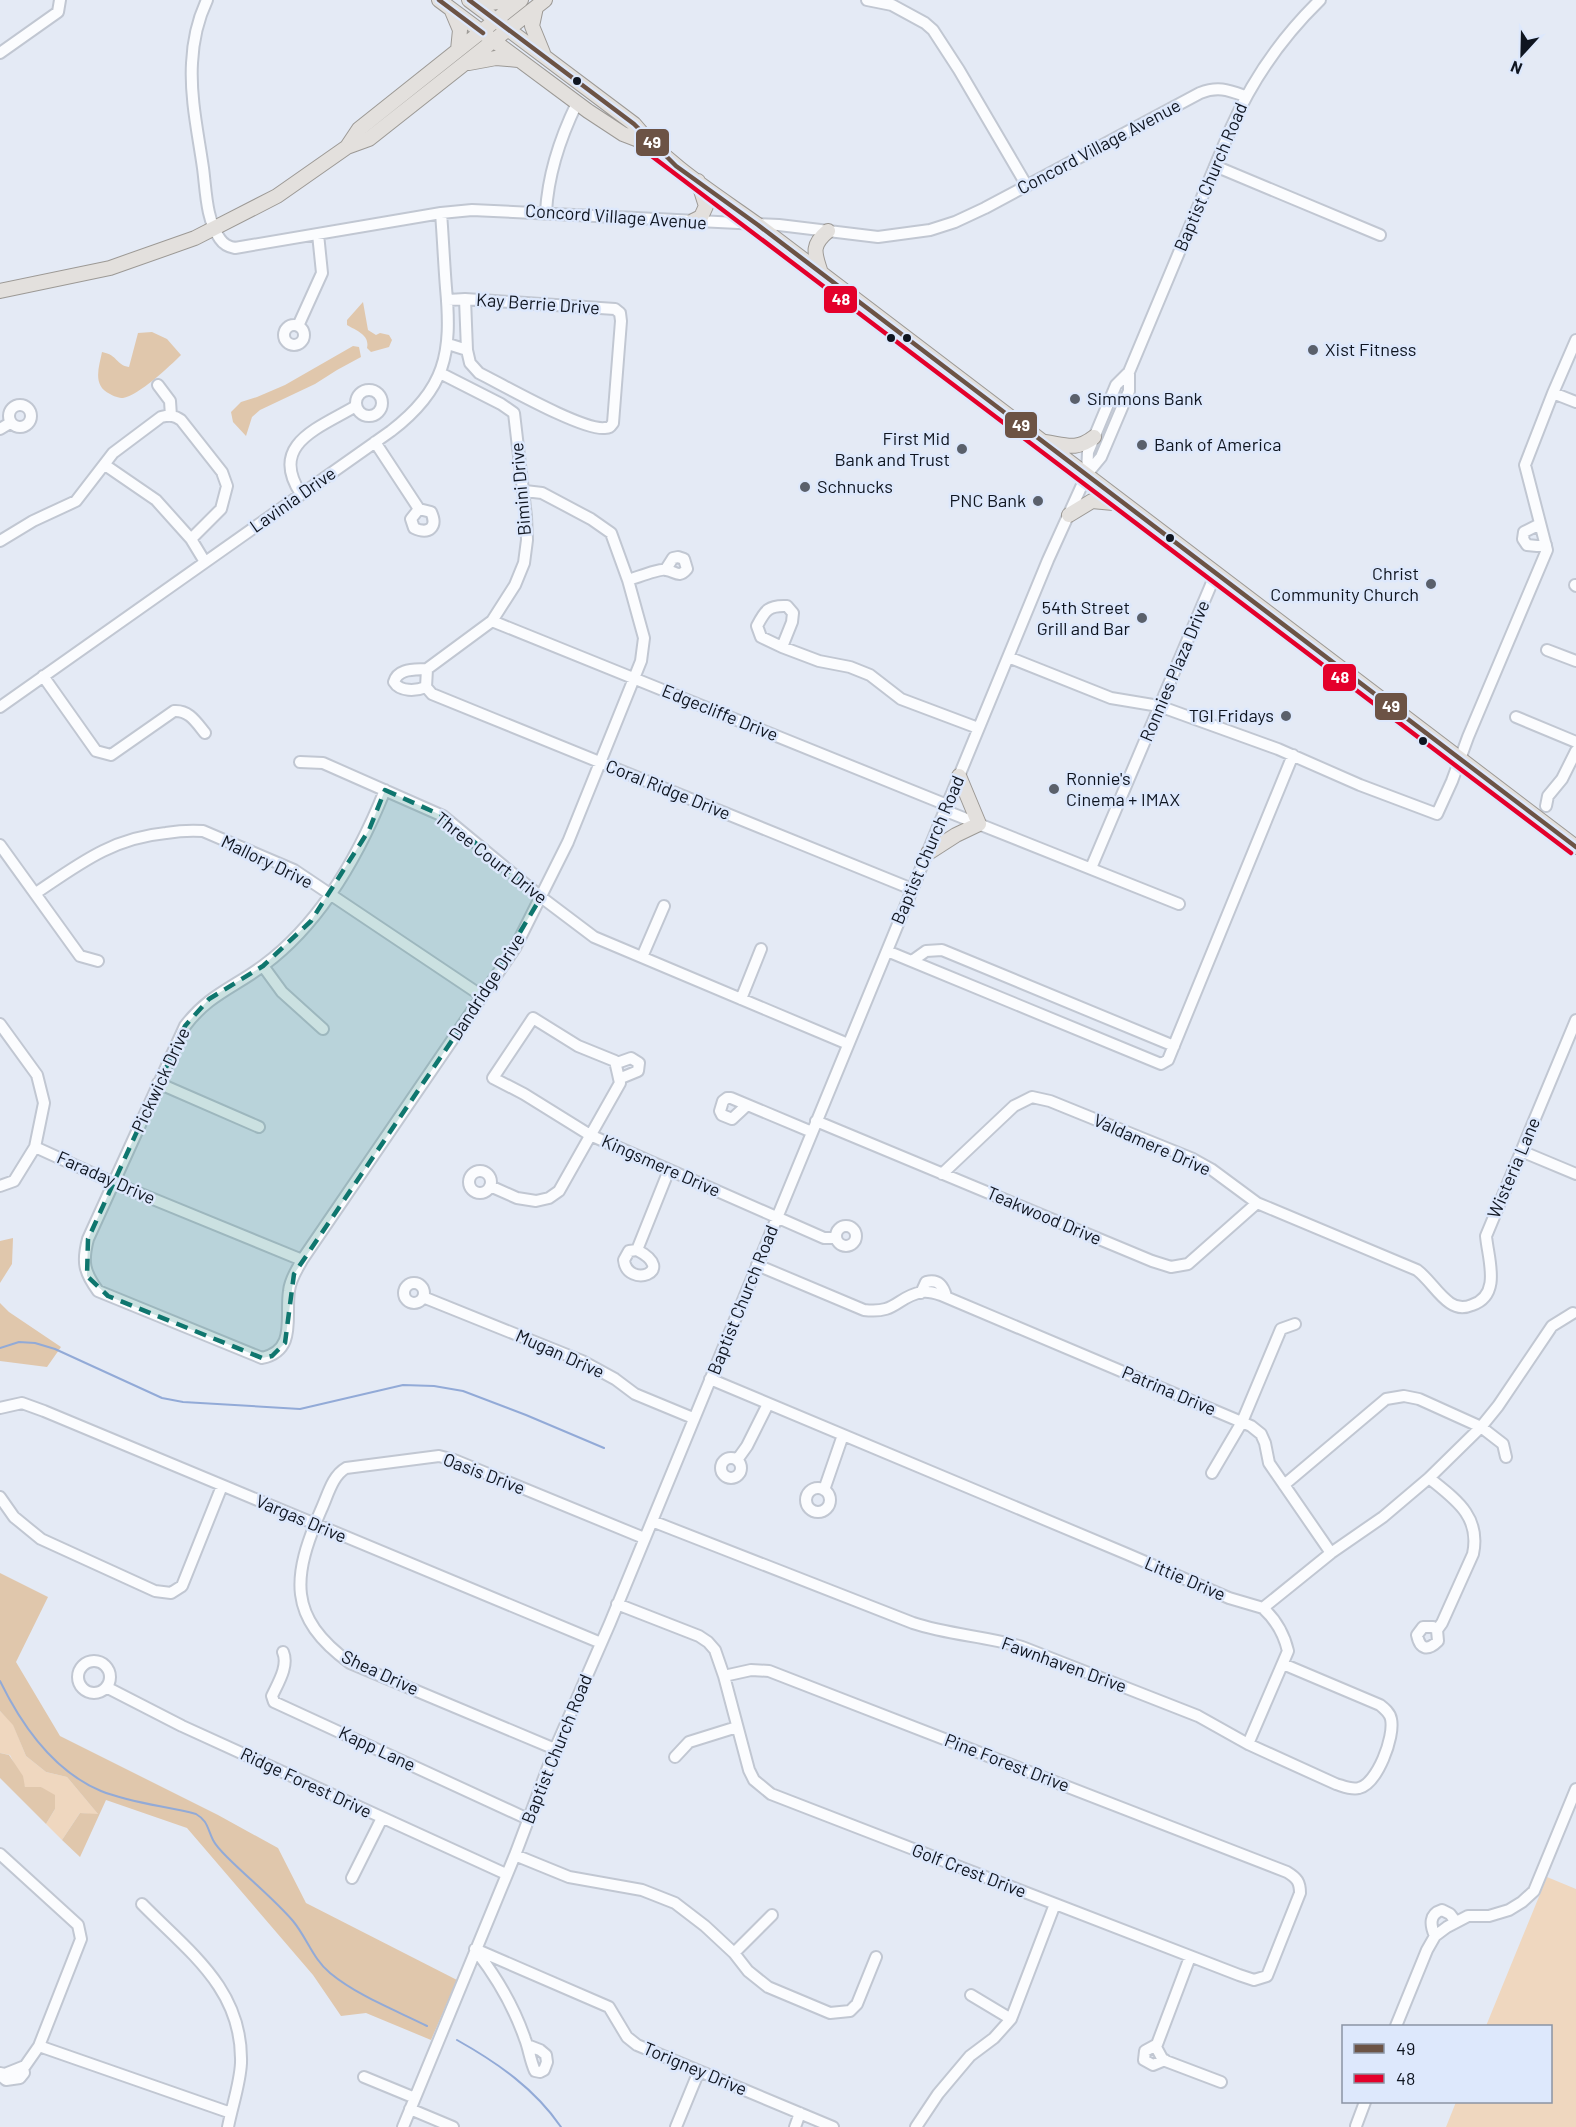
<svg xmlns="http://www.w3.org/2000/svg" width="1576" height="2127" font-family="Barlow,sans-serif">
  <rect width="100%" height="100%" fill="#e4eaf5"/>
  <path fill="#efd7bf" d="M0,1711L13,1724L26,1756L46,1772L67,1777L99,1815L80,1813L62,1840L46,1824L55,1809L41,1787H25L10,1755L0,1753Z
    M1547,1877L1576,1889V2127H1446L1456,2102H1550V2026H1486Z"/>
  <path fill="#e0c7ac" d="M363,302L368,330L376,335L380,333L389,335L392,340L389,347L371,352L367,348C370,335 357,331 347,325V320Z
    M152,332L167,339L181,355C170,366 138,396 123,398C119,398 113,396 110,394C92,386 99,367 102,352C118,355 116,365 129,367L138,333Z
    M353,346L359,347L361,357L337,370L315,384L260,410L252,417L246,436L233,422L231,412L241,402L257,397L285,385Z
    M13,1238L12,1264L0,1283V1241Z
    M0,1303L9,1312L61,1347L47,1367L0,1361Z
    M0,1573L48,1597L16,1662L60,1736L218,1815L278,1848L306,1903L457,1980L431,2040L366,2013L341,2016L313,1975L187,1828L106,1800L80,1857L62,1840L80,1813L98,1814L67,1777L46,1772L26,1756L13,1725L0,1711Z
    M0,1753L9,1755L23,1776L25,1787H41L55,1795V1809L46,1824L0,1778Z"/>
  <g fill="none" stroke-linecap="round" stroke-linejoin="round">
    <path stroke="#92aad7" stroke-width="2" d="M0,1348L19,1342L35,1343L55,1349L162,1398L183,1402L300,1409L403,1385L434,1386L463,1391L526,1415L604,1448
      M0,1681C22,1726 53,1771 101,1791C131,1803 165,1806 196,1814C208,1821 207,1828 213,1840C216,1846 222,1852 227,1857C249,1879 273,1898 293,1921C307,1938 313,1959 330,1973C358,1996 395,2010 427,2026
      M457,2040C498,2063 535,2089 561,2127"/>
    <defs>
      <path id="minor" d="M207,0C198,19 193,41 192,63C190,98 198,133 203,168C206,190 206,220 220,239C224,245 229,247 235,248L441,213L472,210L779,225L878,237L930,230L955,222L985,208L1200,93C1218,86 1228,90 1245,96
        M867,0L892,5L925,23L933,30L959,70L1027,186
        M0,53L58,12L60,0
        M1215,166L1380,235
        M546,212C548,175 561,136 577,103
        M465,299L467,350
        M448,300L465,299L615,309L620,313L621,321L613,423C610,427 610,428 605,428C583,431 503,385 479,373L470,363L467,350L448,344
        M284 335a10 10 0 1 1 20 0a10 10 0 1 1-20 0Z
        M298,326L322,273L318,234
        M440,373L501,404L514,413L526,516L527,540L524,563L515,585L492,621L427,669L426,687L432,694L912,889
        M158,385L170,401L171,416
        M356 403a13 13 0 1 1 26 0a13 13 0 1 1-26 0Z
        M1553,393L1576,402
        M9 416a11 11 0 1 1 22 0a11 11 0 1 1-22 0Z
        M0,429L10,423
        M375,442L419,509L431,512C438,527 429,535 414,528L411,519L419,509
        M105,465L156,500L191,539L205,562
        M1087,474L1088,452L1116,385L1129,372
        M301,494C268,444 319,428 356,406
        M1540,524L1524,532L1523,539L1527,545L1537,546L1546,545
        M0,541L33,521L76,501L113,453L161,417C169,415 174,415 181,420L222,472L227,486L221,509L191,539
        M628,580C636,578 660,568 666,570C675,571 679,579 687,569L684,559L678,557L673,558L666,569
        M1575,585L1576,586
        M492,621L947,805
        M782,647L792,622L793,613L787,606C769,605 765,610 757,626L761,637L782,647L819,661L850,667L870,675L901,699L978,728
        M1547,650L1576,661
        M1008,657L1111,698L1159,706L1278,749L1360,785L1437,814L1452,781L1468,737L1547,550L1525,465L1553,393L1576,340
        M43,676L96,751L111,755L174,711C189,710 196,722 205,733
        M426,687C416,691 400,692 394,682C398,668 414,670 427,669
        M0,707L391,431C446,389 452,353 446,288C444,263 443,238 441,213
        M1516,717L1576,742
        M300,762L323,763L443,816L541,897L594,937L848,1044
        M385,790C359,855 322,922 264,965C235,987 208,995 185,1026L88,1239C82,1262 84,1272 98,1291L262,1358C297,1350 285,1318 289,1291C290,1279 297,1270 302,1260L515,948L568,842L641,661L644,638L628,580L611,533L591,519L542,493L525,491
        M1546,806L1548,796L1562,779L1576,751
        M946,811L1179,904
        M0,845L80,956L98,961
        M1091,868L1216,573
        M36,893C79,864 112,838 166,833C178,831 190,830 203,831L294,870L482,996
        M887,951L1161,1064L1168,1060L1293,755
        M642,957L664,906
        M912,961L926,951L942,950L1174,1046
        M263,966L282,992L323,1029
        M741,999L761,949
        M0,1024L37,1075L44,1103L35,1147L14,1181L0,1186
        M617,1063L631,1058L639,1063L638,1071L621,1078
        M158,1083L259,1127
        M746,1106L732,1119L722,1115L720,1111L723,1101L727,1098H731L812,1132
        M816,1121L1152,1261L1171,1267L1188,1264L1257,1203
        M35,1147L114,1183L302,1260
        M1521,1151L1576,1174
        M469 1182a11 11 0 1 1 22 0a11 11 0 1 1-22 0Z
        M942,1174L1014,1106L1032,1097L1050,1101L1193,1159L1211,1169L1257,1203L1417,1270C1430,1280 1437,1294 1450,1303C1457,1308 1465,1308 1472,1305C1502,1295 1488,1259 1486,1236L1576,1020
        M490,1186L517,1198L536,1201L549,1198L559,1191L620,1083L615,1061L578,1046L533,1018L493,1078L524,1094L590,1135L824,1238H836
        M836 1236a10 10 0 1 1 20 0a10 10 0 1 1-20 0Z
        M637,1250C679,1272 627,1289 624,1260L629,1251L637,1250L669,1170
        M757,1265L864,1310C897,1314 896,1297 922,1292C929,1291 935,1293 941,1295L1251,1426L1261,1434L1265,1443L1269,1463L1331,1553
        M404 1293a10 10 0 1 1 20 0a10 10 0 1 1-20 0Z
        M921,1293L926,1282C938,1279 943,1285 946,1296
        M423,1297L582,1361L615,1379L635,1394L693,1418
        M710,1379L1127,1554L1229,1598L1263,1608L1331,1553L1383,1517L1429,1478L1481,1427L1498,1406L1552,1326L1573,1313
        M0,1408L22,1403L44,1411L601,1643
        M721 1468a10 10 0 1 1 20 0a10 10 0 1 1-20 0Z
        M737,1460L747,1446L768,1404
        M1212,1473L1242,1422L1281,1329L1295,1324
        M1429,1478C1455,1499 1481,1516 1473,1554L1442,1623L1437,1630L1438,1641C1428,1651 1420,1650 1417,1635L1423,1627H1433L1437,1630
        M1284,1485L1386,1399L1404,1396L1419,1399L1481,1427L1503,1444L1506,1457
        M806 1500a12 12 0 1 1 24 0a12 12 0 1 1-24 0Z
        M824,1490L843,1435
        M0,1497L14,1517L41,1539L155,1591L171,1593L182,1586L222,1486
        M652,1521L913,1623C949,1635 986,1636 1022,1647L1198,1716L1248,1744L1336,1784C1343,1786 1351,1790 1359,1788C1377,1784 1395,1737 1391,1719C1390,1713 1385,1709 1380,1705L1283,1664
        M617,1604L699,1636L708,1642L715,1650L724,1676L749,1770L754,1780L771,1794L1239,1975L1254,1980L1267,1976L1300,1893C1300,1882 1297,1878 1287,1872L769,1671L751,1670L724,1676
        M283,1652C289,1666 278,1683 272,1696L274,1702L528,1819
        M78 1677a16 16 0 1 1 32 0a16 16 0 1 1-32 0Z
        M108,1688L182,1726L506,1874
        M1248,1744L1288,1651C1284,1634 1275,1619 1263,1608
        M555,1749L350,1663C287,1617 292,1577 321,1510C328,1495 332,1476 346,1468L439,1456L454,1460L644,1538
        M675,1757L689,1742L737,1727
        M0,1854L78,1925L81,1939L39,2046L25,2066L5,2074L0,2073
        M515,1855L569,1877L642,1890L675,1903L705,1926L734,1953L748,1971L768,1987L830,2013L850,2011L857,2004L876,1957
        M352,1878L382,1818
        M142,1904C189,1952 243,1989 241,2063C240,2084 232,2106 228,2127
        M1435,1936C1430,1925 1429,1914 1442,1910L1450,1914L1456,1922
        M475,1949L609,2007L627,2037L637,2045L833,2127
        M477,1952C497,1978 514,2007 525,2039C529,2049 530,2060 535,2071L540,2072L544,2070L547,2062L546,2055L540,2050L527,2045
        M734,1953L772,1915
        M1190,1957L1156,2047L1163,2060L1221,2082
        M971,1995L1011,2019
        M1396,2026L1427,1950L1435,1936L1447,1927L1468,1916H1489L1509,1910L1522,1902L1534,1891L1576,1789
        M1156,2045L1145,2051L1144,2060L1153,2065L1165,2060
        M39,2046L231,2113
        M0,2075L6,2080L20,2078L24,2073L23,2067
        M364,2077L415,2098
        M410,2109L453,2127
        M1356,2126L1365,2102
        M403,2127L515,1855L555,1749L610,1623L1048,560L1087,474L1101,457L1129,391V372L1231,128C1253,78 1281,38 1320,0
        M676,2127L699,2071
        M795,2127L800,2113
        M916,2127L938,2094L970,2056L994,2038L1011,2019L1055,1904"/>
      <path id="major" d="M439,0L588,111L623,134L649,144
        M469,0L634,124C667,165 715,194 758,225L1576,847
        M472,0L490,3L514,0
        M536,7L532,26L543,53
        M452,11L460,30L458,50
        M469,63L496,58L518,60
        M347,147L359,129L521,0
        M693,221L701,217L706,206L698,181
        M821,273C815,254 810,246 828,231
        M0,291L110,268L195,238L277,196L347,147L369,139L545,0
        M1045,442C1066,445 1076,451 1094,437
        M1069,515L1092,501L1124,504
        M928,853L956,835L979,824L959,776"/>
    </defs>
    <use href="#minor" stroke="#c1c7d2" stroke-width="14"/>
    <use href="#major" stroke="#9c9995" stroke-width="16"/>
    <use href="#minor" stroke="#fbfcfe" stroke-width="10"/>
    <use href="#major" stroke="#e3e0dd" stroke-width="14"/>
    <defs>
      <path id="bus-1" d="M439,0L483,33
        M469,0L634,124L676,166L758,225L1576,847"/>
      <path id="bus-2" d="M645,151L1571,853"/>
    </defs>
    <use href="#bus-1" stroke="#dde8fc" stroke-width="9"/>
    <use href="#bus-2" stroke="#dde8fc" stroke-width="9"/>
    <use href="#bus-1" stroke="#6c5345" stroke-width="4.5"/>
    <use href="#bus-2" stroke="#e4002b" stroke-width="4.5"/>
  </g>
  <path fill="#0f766e" fill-opacity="0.2" stroke="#0f766e" stroke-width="4.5" stroke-dasharray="12 8" stroke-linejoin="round" d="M385,790L443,816L541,897L482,996L294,1274L285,1343L272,1356L262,1358L108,1296L87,1276L88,1239L185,1026L209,999L263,966L311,921L369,830Z"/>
  <g fill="#0f1520" stroke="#dde8fc" stroke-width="2">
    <circle cx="577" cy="81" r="5"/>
    <circle cx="891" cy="338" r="5"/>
    <circle cx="907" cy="338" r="5"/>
    <circle cx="1170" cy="538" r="5"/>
    <circle cx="1423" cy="741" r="5"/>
  </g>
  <g fill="#5a606b" stroke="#dde8fc" stroke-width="2">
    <circle cx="1313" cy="350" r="6"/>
    <circle cx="1075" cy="399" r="6"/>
    <circle cx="1142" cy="445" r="6"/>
    <circle cx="962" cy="449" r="6"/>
    <circle cx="805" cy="487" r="6"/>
    <circle cx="1038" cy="501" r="6"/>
    <circle cx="1431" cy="584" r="6"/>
    <circle cx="1142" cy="618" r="6"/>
    <circle cx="1286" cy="716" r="6"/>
    <circle cx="1054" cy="789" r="6"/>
  </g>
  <g text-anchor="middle" stroke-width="5" stroke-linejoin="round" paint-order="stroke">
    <g font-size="18" fill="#0f1520" stroke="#dde8fc">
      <text transform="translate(1099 147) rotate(-28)" y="6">Concord Village Avenue</text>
      <text transform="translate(1211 177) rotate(-67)" y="6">Baptist Church Road</text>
      <text transform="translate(616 217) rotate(4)" y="6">Concord Village Avenue</text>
      <text transform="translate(538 304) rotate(4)" y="6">Kay Berrie Drive</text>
      <text transform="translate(521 489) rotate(-95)" y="6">Bimini Drive</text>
      <text transform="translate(293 500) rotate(-35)" y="6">Lavinia Drive</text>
      <text transform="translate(1175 671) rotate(-67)" y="6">Ronnies Plaza Drive</text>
      <text transform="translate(720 713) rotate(22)" y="6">Edgecliffe Drive</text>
      <text transform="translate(668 790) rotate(22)" y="6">Coral Ridge Drive</text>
      <text transform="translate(928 850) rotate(-67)" y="6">Baptist Church Road</text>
      <text transform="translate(491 858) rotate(38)" y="6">Three Court Drive</text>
      <text transform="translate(267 862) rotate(26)" y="6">Mallory Drive</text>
      <text transform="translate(487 987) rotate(-57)" y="6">Dandridge Drive</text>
      <text transform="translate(161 1080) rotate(-65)" y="6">Pickwick Drive</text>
      <text transform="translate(1152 1145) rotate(24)" y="6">Valdamere Drive</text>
      <text transform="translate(661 1166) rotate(24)" y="6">Kingsmere Drive</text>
      <text transform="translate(1514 1168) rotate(-67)" y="6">Wisteria Lane</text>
      <text transform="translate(106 1178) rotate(24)" y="6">Faraday Drive</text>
      <text transform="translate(1044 1216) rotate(23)" y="6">Teakwood Drive</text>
      <text transform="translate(743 1300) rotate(-68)" y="6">Baptist Church Road</text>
      <text transform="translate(560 1354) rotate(24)" y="6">Mugan Drive</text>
      <text transform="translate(1169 1391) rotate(23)" y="6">Patrina Drive</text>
      <text transform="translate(484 1474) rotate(21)" y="6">Oasis Drive</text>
      <text transform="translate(301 1519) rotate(23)" y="6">Vargas Drive</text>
      <text transform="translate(1185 1579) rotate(23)" y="6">Littie Drive</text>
      <text transform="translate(1064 1665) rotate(20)" y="6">Fawnhaven Drive</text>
      <text transform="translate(380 1673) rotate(25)" y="6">Shea Drive</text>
      <text transform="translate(377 1749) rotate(25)" y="6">Kapp Lane</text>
      <text transform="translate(557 1749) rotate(-68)" y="6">Baptist Church Road</text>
      <text transform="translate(1007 1763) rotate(21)" y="6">Pine Forest Drive</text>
      <text transform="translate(306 1783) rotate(25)" y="6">Ridge Forest Drive</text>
      <text transform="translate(969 1871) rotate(21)" y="6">Golf Crest Drive</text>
      <text transform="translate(695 2069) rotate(23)" y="6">Torigney Drive</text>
    </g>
    <g font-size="18" fill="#0f1520" stroke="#dde8fc" text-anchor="start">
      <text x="1325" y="356">Xist Fitness</text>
      <text x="1087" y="405">Simmons Bank</text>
      <text x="950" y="445" text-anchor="end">First Mid<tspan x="950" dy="21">Bank and Trust</tspan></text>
      <text x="1154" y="451">Bank of America</text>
      <text x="817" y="493">Schnucks</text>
      <text x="1026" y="507" text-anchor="end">PNC Bank</text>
      <text x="1419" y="580" text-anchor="end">Christ<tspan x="1419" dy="21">Community Church</tspan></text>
      <text x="1130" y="614" text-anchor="end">54th Street<tspan x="1130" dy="21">Grill and Bar</tspan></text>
      <text x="1274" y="722" text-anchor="end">TGI Fridays</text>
      <text x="1066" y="785">Ronnie's<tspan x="1066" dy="21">Cinema + IMAX</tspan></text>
    </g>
  </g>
  <g stroke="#dde8fc" stroke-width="2">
    <rect x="635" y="128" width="35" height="29" rx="6" fill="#6c5345"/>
    <rect x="823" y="285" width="35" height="29" rx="6" fill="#e4002b"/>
    <rect x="1004" y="411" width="34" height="28" rx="6" fill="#6c5345"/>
    <rect x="1322" y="663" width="35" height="29" rx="6" fill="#e4002b"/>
    <rect x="1374" y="692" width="34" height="29" rx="6" fill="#6c5345"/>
  </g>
  <g font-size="16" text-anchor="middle" font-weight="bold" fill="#fff">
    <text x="652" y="148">49</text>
    <text x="841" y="305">48</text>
    <text x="1021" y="431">49</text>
    <text x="1340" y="683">48</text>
    <text x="1391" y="712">49</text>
  </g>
  <rect x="1342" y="2025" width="210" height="78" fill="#dde8fc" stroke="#8b94a4" stroke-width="1.5"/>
  <rect x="1354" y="2044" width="30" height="9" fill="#6c5345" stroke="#8b94a4" stroke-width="1.5"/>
  <text x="1396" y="2055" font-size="18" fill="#0f1520">49</text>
  <rect x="1354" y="2074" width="30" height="9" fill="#e4002b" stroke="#8b94a4" stroke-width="1.5"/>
  <text x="1396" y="2085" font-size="18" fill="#0f1520">48</text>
  <g transform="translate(1522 54) rotate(202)" stroke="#dde8fc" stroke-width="4.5" paint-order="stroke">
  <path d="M0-4.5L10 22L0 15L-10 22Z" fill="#0f1520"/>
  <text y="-9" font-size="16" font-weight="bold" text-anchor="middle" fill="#0f1520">N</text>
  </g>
</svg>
